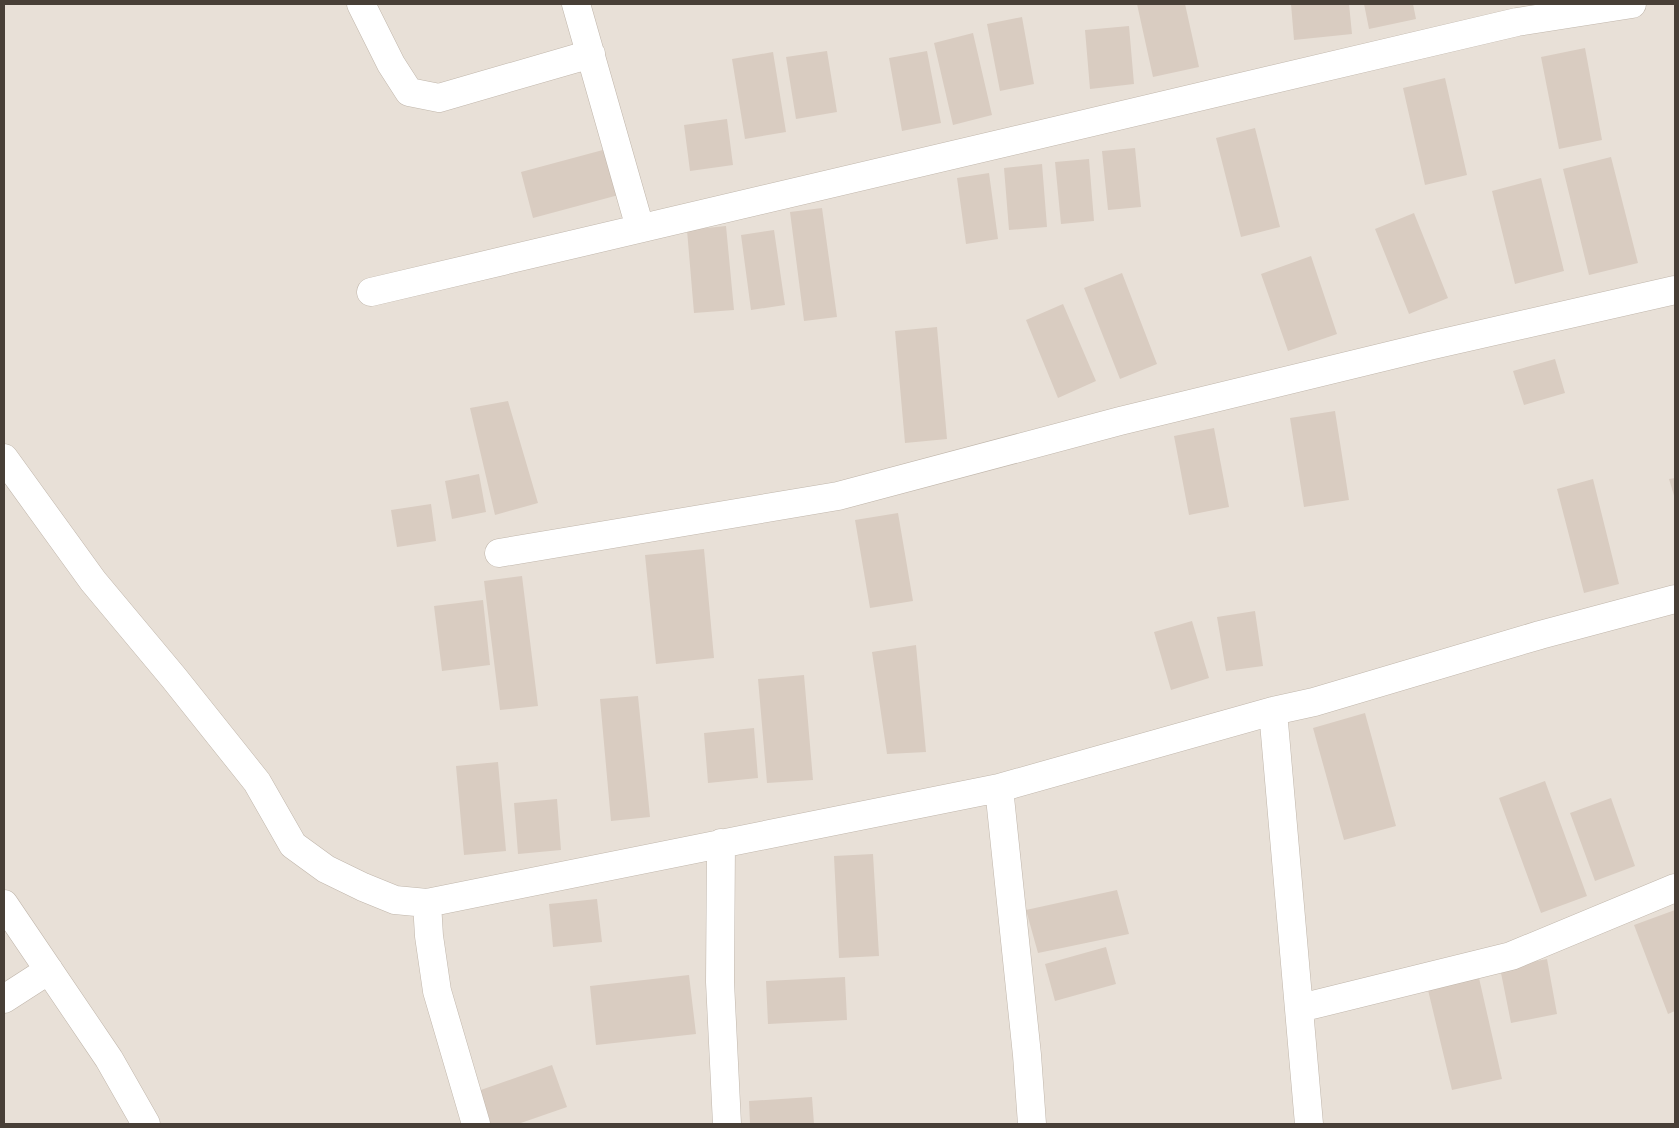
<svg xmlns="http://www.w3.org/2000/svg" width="1679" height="1128" font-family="Signika,sans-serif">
  <rect width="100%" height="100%" fill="#f4efe9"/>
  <path fill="#e8e0d7" d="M4,4H1675V1124H4Z"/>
  <path fill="#d9ccc1" d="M1137,4H1185L1199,67L1153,77Z
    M1291,4H1349L1352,34L1294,40Z
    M1364,4H1413L1416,19L1369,29Z
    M1022,17L1034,84L1000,91L987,24Z
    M1129,26L1134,84L1090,89L1085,30Z
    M973,33L992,115L953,125L934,43Z
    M1585,48L1602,140L1559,149L1541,57Z
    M827,51L837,112L796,119L786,57Z
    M927,51L941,123L902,131L889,58Z
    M773,52L786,132L745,139L732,59Z
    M1445,78L1467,175L1425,185L1403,88Z
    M727,119L733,165L690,171L684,125Z
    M1255,128L1280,227L1241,237L1216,138Z
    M614,147L626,193L533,218L521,172Z
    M1135,148L1141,207L1108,210L1102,151Z
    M1611,157L1638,263L1589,275L1563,169Z
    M1089,159L1094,221L1061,224L1055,162Z
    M1042,164L1047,227L1009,230L1004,168Z
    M989,173L998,239L966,244L957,178Z
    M1541,178L1564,271L1515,284L1492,191Z
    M822,208L837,317L804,321L790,212Z
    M1414,213L1448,298L1409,314L1375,229Z
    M726,226L734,310L694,313L687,230Z
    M774,230L785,305L751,310L741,235Z
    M1311,256L1337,334L1288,351L1261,274Z
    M1122,273L1157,364L1120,379L1084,288Z
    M1063,304L1096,381L1058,398L1026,320Z
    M937,327L947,439L905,443L895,331Z
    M1555,359L1565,393L1524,405L1513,371Z
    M508,401L538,503L495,515L470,408Z
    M1335,411L1349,500L1304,507L1290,418Z
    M1214,428L1229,507L1189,515L1174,436Z
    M479,474L486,512L452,519L445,481Z
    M1675,478V499L1669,479Z
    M1593,479L1619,584L1584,593L1557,489Z
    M431,504L436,541L397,547L391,510Z
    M898,513L913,601L870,608L855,520Z
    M704,549L714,658L656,664L645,555Z
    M522,576L538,706L500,710L484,581Z
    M483,600L490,665L442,671L434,606Z
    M1255,611L1263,666L1226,671L1217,617Z
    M1192,621L1209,678L1171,690L1154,632Z
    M916,645L926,752L887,754L872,652Z
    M804,675L813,780L767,783L758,679Z
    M638,696L650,817L611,821L600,699Z
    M1365,713L1396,826L1344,840L1313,728Z
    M754,728L758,778L708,783L704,733Z
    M498,762L506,851L464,855L456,766Z
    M1545,781L1587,896L1541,913L1499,798Z
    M1611,798L1635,866L1595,881L1570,813Z
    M557,799L561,850L518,854L514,803Z
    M873,854L879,956L839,958L834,856Z
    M1117,890L1129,934L1038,953L1026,910Z
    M597,899L602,942L553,947L549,904Z
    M1675,910V1011L1668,1014L1634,925Z
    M1106,947L1116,984L1055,1001L1045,964Z
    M1547,959L1557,1014L1511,1023L1500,968Z
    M689,975L696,1034L596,1045L590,986Z
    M845,977L847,1020L768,1024L766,981Z
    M1479,978L1502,1079L1452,1090L1428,990Z
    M552,1065L567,1107L518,1124H486L475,1092Z
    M812,1097L814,1124H750L749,1101Z"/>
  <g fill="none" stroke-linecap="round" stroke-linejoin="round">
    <defs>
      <path id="street" d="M361,4L391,64L409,92L439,98L591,54
        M576,4L640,228
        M371,292L1517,22L1632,4
        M4,458L93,581L174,678L257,782L293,845L326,869L363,887L395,900L427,903L999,788L1273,711L1314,702L1540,635L1675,599
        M499,553L838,496L1120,421L1429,346L1675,290
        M1273,711L1309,1124
        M999,788L1027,1055L1032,1124
        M721,843L720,982L727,1124
        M427,903L429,936L437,991L476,1124
        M4,904L109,1059L146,1124
        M4,999L49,970
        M1300,1008L1511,956L1675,888"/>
    </defs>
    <use href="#street" stroke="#c0b6ab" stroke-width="29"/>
    <use href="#street" stroke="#fff" stroke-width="28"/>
  </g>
  <rect width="1679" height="1128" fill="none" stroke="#483f37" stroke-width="10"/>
</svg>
